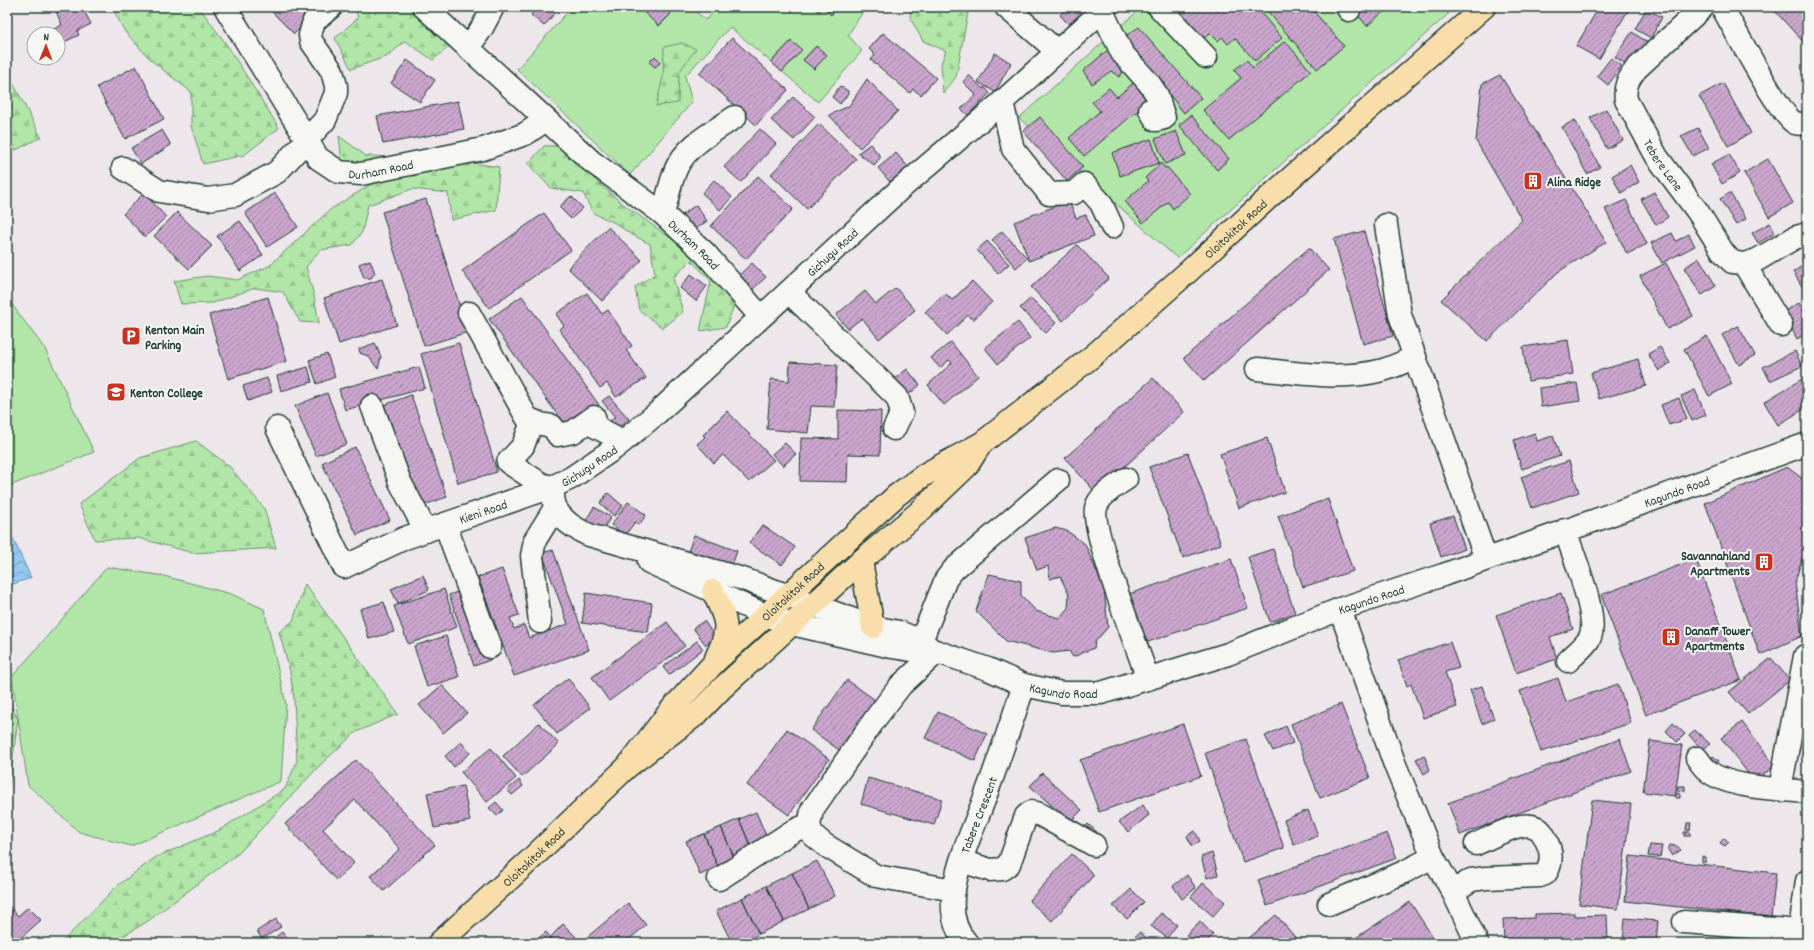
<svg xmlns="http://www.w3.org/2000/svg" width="1814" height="950" font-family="Dekko,sans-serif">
  <defs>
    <pattern id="forest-firs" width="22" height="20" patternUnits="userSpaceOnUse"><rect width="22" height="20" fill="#b2e6a8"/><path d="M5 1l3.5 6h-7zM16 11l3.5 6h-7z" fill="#99c691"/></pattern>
    <pattern id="water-waves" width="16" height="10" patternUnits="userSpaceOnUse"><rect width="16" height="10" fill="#94c7f1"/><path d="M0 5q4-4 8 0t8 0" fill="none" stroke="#78a3c4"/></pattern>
    <pattern id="building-hatch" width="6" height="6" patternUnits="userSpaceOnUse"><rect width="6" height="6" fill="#cba5ce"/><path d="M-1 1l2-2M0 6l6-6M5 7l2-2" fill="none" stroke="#a488a8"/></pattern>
  </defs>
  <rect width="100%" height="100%" fill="#ede6eb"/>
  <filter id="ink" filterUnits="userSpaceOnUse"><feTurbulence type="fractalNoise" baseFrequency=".025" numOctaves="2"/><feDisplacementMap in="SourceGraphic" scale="8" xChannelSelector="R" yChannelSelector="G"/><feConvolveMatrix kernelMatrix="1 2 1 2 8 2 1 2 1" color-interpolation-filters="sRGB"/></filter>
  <g filter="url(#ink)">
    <path fill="#b2e6a8" stroke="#68926e" d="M572,7H690L706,20L718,7H866L848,35L862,51L818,102L730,27L685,76L692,102L630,175L517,69Z
      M1142,7H1456L1177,258L1019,118Z
      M7,298L45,349L94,452L7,487Z
      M107,567L164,576L231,594L264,609L286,704L281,781L131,846L79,832L28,785L12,677Z"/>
    <path fill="url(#forest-firs)" stroke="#68926e" d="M112,7H199L229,48L279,128L244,155L203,164L191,126V92L152,61L125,32Z
      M355,7H410L450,46L433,60L405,41L388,56L351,69L335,38L358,18Z
      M911,7H965L968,13L956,77L943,93L941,63L946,51L923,41L910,18Z
      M682,43L696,49L679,72L678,103L656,106L663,77L664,47Z
      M7,75L12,81L41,137L16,150L7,143Z
      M339,136L366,156L403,157L441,149L471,163L499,167L496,210L451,220L448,193L412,189L368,205L362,232L352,245L320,250L306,267L314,296L319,323L300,322L283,292L255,288L213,303L181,304L174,281L208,276L237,280L269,266L331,209L370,185L342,162Z
      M585,145L593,178L623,204L676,242L728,263L736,300L726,327L700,331L711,281L691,260L673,278L683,312L663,328L639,310L635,287L655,274L650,244L629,233L615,223L593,213L583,193L551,188L528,164L544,146Z
      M196,441L229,466L264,508L276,548L193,553L138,538L95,540L79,504L140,458Z
      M305,584L398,714L356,732L319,766L239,853L148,921L112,943H61L117,886L156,857L218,831L285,789L297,761L294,699L290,671L279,632L293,621Z
      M7,699L18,719L7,803Z"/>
    <path fill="url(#water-waves)" stroke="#6590a5" d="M11,534L31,578L7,586V535Z"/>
    <path fill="url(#building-hatch)" stroke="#1f3d34" d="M54,7H82L91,24L77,31L79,35L58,45V34H51L50,31L62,25Z
      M267,7H320L294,34Z
      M537,7H543L547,11L550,7H560L544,26L531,15Z
      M638,7H664L671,14L659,26Z
      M813,7H838L831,15L823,8L819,12Z
      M1068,7H1089L1069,25L1060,15Z
      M1191,7H1256L1282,38L1255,61L1235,38L1228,44L1222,37L1218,41L1210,33L1203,39L1182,14Z
      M1264,7H1310L1344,46L1317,69Z
      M1351,7H1389L1367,26Z
      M1599,7H1626L1629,9L1599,59L1576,46Z
      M1674,7H1690L1686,15Z
      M1775,7H1807L1806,45L1773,9Z
      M1646,9L1662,17L1651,38L1635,29Z
      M1139,27L1201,98L1184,113L1124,37Z
      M1632,32L1647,42L1630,67L1615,57Z
      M883,33L936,78L921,95L913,89L910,93L871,60L875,55L869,49Z
      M732,38L788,90L756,125L699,73Z
      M791,41L802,50L782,72L771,62Z
      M1285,41L1311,71L1229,140L1203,110L1241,78L1234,70L1247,60L1253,68Z
      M816,46L827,55L814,69L803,60Z
      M1109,49L1123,72L1119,77L1111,71L1092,84L1083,71Z
      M995,53L1011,63L995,92L978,82Z
      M655,56L661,62L655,67L649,62Z
      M1611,58L1622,66L1608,85L1597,76Z
      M407,60L435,80L420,102L391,83Z
      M136,66L164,119L125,139L97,87Z
      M969,75L983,89L984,87L990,93L968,115L961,109L976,95L963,82Z
      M1500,75L1606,242L1558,272L1487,341L1441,300L1522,220L1476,141L1482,84Z
      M1139,78L1155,96L1084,156L1069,138L1100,111L1092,102L1109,88L1117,97Z
      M867,79L898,111L860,148L829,115L849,106Z
      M1723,83L1751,133L1728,146L1699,96Z
      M840,86L848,91V94L840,104L832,97Z
      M793,97L815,117L794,140L771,120Z
      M458,101L464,129L383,144L377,116Z
      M1606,109L1623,140L1607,149L1590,118Z
      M1191,115L1229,159L1217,170L1179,125Z
      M1040,117L1083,167L1067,181L1023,131Z
      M1575,120L1600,167L1587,174L1562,127Z
      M819,124L856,159L807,209L771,174Z
      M1698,128L1709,148L1693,156L1681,136Z
      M760,129L776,144L741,182L724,167Z
      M162,130L171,145L141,164L131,148Z
      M1176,131L1186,155L1165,164L1155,139Z
      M1151,139L1159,163L1120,176L1112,153Z
      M870,144L881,157L874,165L858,153Z
      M896,153L908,167L890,182L878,168Z
      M1729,154L1740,173L1722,184L1711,164Z
      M1768,159L1793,203L1769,217L1744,173Z
      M1161,163L1165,168L1167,167L1190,194L1173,209L1168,202L1143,223L1125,201L1148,181L1145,178Z
      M1630,165L1639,182L1621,193L1612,176Z
      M758,176L793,209L746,259L711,226Z
      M714,180L732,197L720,210L702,193Z
      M1654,192L1668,217L1656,225L1641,199Z
      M144,193L166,217L145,237L123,214Z
      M275,193L298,227L267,247L245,213Z
      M1730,193L1746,219L1736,225L1720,199Z
      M571,196L583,208L571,219L559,207Z
      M426,199L468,332L424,346L382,212Z
      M1626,200L1647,244L1627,254L1605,209Z
      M1069,201L1076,218L1086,215L1094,236L1029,261L1014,222Z
      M696,205L707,221L690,233L679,217Z
      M177,212L212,246L189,269L154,236Z
      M544,213L571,250L489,308L462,271Z
      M240,221L263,255L240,271L217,236Z
      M1770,223L1775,233L1758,243L1752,233Z
      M608,227L642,260L602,301L568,268Z
      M1002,231L1027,258L1016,268L992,240Z
      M1364,231L1393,336L1363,344L1334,239Z
      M1672,233L1676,241L1689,234L1695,246L1662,263L1651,243Z
      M987,241L1009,264L998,274L977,250Z
      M1077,245L1109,278L1063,321L1031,287Z
      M1309,248L1329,270L1204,381L1184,358Z
      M1699,258L1716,286L1702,295L1684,268Z
      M370,260L375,273L371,278H364L359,264Z
      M752,263L766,277L752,290L738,276Z
      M1666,263L1693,316L1667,329L1640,276Z
      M1807,263V294L1793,272Z
      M691,274L707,286L696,301L680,288Z
      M382,279L397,325L339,344L324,298Z
      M972,281L992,302L973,320L968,315L947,335L925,312L945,293L952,300Z
      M896,288L915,310L879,339L862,318L848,329L836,315L865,291L876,304Z
      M587,293L602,314L608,310L632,346L626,350L646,378L616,397L607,383L600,388L559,329L564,326L556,314Z
      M522,296L599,405L567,428L489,319Z
      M268,297L287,361L228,379L209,315Z
      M1031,298L1056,323L1046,333L1020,308Z
      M1799,303L1807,318V333L1797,339L1783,312Z
      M1018,322L1030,338L998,364L985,348Z
      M1738,326L1755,355L1739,365L1722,335Z
      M1707,336L1732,384L1709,396L1684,349Z
      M1568,340L1573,374L1528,381L1523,347Z
      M951,342L978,376L944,405L928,385L952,363L949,360L940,368L931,358Z
      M375,343L381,357L378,369L368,356L360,353L359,349Z
      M459,343L497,472L458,483L421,354Z
      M1660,347L1670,363L1659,371L1648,354Z
      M1795,351L1802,366L1770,381L1763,367Z
      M327,354L335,377L317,384L309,360Z
      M1638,359L1646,386L1599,399L1591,373Z
      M790,362L837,365L834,407L811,406L808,433L767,429L771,379L789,381Z
      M308,367L312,382L281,391L277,376Z
      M419,367L425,388L345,410L339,389Z
      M907,369L920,385L906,397L893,380Z
      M1807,376V407L1778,425L1764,402Z
      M267,378L272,392L248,401L243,386Z
      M1153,378L1184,412L1096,493L1065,458Z
      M1577,383L1580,401L1541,407L1539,388Z
      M1695,390L1706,415L1692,421L1681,396Z
      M327,393L347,444L316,456L295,406Z
      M411,395L447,497L421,506L384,405Z
      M609,396L629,419L613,432L607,424L615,417L602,401Z
      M1679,398L1687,419L1669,425L1661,405Z
      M838,410L881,411L880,455L848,454L847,482L800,481L801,438L838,439Z
      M727,411L774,460L749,482L723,455L714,463L697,444L705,437L703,435Z
      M1535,433L1537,441L1553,436L1560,456L1522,469L1515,448L1516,447L1514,440Z
      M1267,438L1285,492L1239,508L1220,454Z
      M785,443L796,454L783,466L772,454Z
      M355,447L390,520L357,535L322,463Z
      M1188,453L1221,544L1183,558L1149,467Z
      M1569,461L1579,492L1532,508L1521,477Z
      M1787,467L1807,482V542L1795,582L1802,636L1760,655L1705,503Z
      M608,493L623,506L614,516L600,503Z
      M1328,499L1353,571L1303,587L1278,516Z
      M628,502L646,515L639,525L635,522L625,535L611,525Z
      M594,507L611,517L601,532L585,522Z
      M1453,516L1465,549L1441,557L1430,523Z
      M762,525L795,547L782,565L749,543Z
      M1055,528L1067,531L1085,544L1104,589L1108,627L1095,642L1094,648L1073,657L1069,651L1053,653L1006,641L976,611L989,574L1021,581V595L1036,611L1059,618L1068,608L1069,595L1060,576L1050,579L1048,566L1037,570L1025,538Z
      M694,535L737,551L731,568L688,552Z
      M1273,549L1295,613L1270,622L1248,557Z
      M553,550L589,650L514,676L478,577L502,569L519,615L510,618L514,629L524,625L529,638L568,624L542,553Z
      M1231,559L1248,608L1145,643L1129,594Z
      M1696,559L1741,680L1646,715L1601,595Z
      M423,575L429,590L398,604L391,589Z
      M444,589L457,627L408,644L394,606Z
      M465,589L490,660L474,666L449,595Z
      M586,593L652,603L648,632L582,623Z
      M1561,593L1573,629L1550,637L1557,659L1516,673L1496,615Z
      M384,602L394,632L369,639L360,609Z
      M704,621L716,638L706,645L693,628Z
      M667,622L685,646L609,701L592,677Z
      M446,636L459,677L427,687L414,646Z
      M697,641L703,649L669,675L663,667Z
      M1450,642L1459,668L1445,672L1457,707L1423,718L1411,684L1407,686L1398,660Z
      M1771,658L1790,680L1748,714L1729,692Z
      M568,678L590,708L557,734L534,705Z
      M1558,678L1566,702L1618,684L1631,723L1541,752L1520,691Z
      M847,680L878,702L842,752L811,730Z
      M442,685L467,713L443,733L419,705Z
      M1482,686L1494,719L1482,724L1470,690Z
      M1341,704L1370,778L1320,798L1291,724Z
      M938,712L987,734L975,761L925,738Z
      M1742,722L1775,766L1754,781L1721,738Z
      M539,723L559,744L522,777L503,756Z
      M1673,723L1685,734L1677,742L1666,731Z
      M1183,724L1201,776L1099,812L1080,760Z
      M1286,726L1293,743L1273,751L1265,736Z
      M787,729L829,759L789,815L747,785Z
      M1695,730L1710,744L1702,750L1689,735Z
      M1246,739L1284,848L1243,862L1205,753Z
      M1620,739L1631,771L1460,835L1448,803Z
      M1650,741L1682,745L1675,796L1643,792Z
      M461,742L470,753L454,767L445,756Z
      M491,748L516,778L487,802L461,772Z
      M1424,755L1430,770L1424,774L1416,759Z
      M1713,756L1719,761L1712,770L1705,765Z
      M356,760L435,845L384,891L370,876L400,849L355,800L323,829L354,863L336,880L285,824Z
      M1042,773L1082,810L1070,822L1030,786Z
      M868,778L942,799L934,825L861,804Z
      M519,780L523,786L512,795L507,790Z
      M463,786L470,821L434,828L427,793Z
      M1678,786H1685V791L1677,790Z
      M1676,793L1680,794V798H1675Z
      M1592,800L1631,804L1618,909L1579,904Z
      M496,802L503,810L497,816L489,808Z
      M1143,805L1149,815L1128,832L1119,822Z
      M1308,810L1318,836L1294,845L1284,820Z
      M756,812L770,845L753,852L739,819Z
      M739,819L753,852L735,860L721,827Z
      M1687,823H1691L1690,830H1686Z
      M1088,824L1097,832L1091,836L1082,830Z
      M721,827L735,860L718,867L704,834Z
      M1195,831L1200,841L1192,846L1187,836Z
      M1684,832H1690V836H1684Z
      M1387,833L1397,858L1267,906L1258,880Z
      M704,834L718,867L700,875L686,841Z
      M1724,838L1729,842L1725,846L1720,843Z
      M1650,845L1662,846L1660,857L1648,856Z
      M1670,845L1675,846L1681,850L1672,856L1668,850Z
      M1212,853L1218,875L1207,878L1201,857Z
      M1072,854L1094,875L1052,921L1029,901Z
      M1630,856L1776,873L1771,917L1625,901Z
      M1702,856L1706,857V862H1702Z
      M817,861L835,896L809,909L792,873Z
      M792,873L809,909L784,921L766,886Z
      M1187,875L1196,888L1182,899L1173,886Z
      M1405,876L1409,884L1398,888L1395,880Z
      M1203,883L1225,902L1213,916L1191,897Z
      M766,886L784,921L759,934L742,898Z
      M1131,889L1144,902L1127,919L1113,906Z
      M742,898L759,934L741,943H732L716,911Z
      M1410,902L1432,936L1422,943H1348Z
      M628,903L646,925L625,943H580Z
      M7,904L18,916L28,907L41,920L15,943H7Z
      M1161,913L1177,925L1167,938L1151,926Z
      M1575,913V916L1607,915L1608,943H1504L1503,919L1535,918V914Z
      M1276,915L1300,943H1254L1249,938Z
      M1625,918L1658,921L1656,943H1623Z
      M276,919L281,927L262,939L257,931Z
      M1200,921L1213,935L1205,943H1193L1186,935Z
      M563,924L576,937L571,943H553L549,939Z
      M282,932L288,940L284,943H268Z
      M546,932L555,943H533Z
      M1140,932L1152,943H1128Z"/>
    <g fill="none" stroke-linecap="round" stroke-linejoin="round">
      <defs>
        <g id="minor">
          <path id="s1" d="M225,7L318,158L339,172L361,174L483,149L525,134L546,120"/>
          <path id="s2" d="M424,7L591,161L663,214L705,253L760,316"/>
          <path d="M1006,7L1057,51"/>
          <path d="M1159,7L1206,57"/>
          <path d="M1347,7L1349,10"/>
          <path id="s3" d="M1703,7L1636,69C1628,80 1624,86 1626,100L1657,157L1698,212L1723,252L1732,262L1744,264L1757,260L1796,237L1807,234"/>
          <path d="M1722,7C1733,26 1780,116 1795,123C1798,124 1803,124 1807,123"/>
          <path d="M1102,11L1122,53L1149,83L1157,95L1164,118L1156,120L1150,110"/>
          <path d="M468,48L482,28L493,7"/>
          <path d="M1002,102L1013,149L1049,194L1074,193L1084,184L1101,203L1112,227"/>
          <path d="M123,168L159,191L208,199L235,195L277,172L325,120L336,93V86L332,71L311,41L310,35L314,21L331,7"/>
          <path d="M663,214C667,200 670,183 676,169C686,145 715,131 735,117"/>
          <path d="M1386,225L1400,315L1486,559"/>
          <path d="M1744,264L1781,325"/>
          <path d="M789,292L897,397L902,412L894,429"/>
          <path d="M469,313L527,418L541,424L552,426L558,435L573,432L594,417L596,427L623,441"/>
          <path d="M1257,369C1298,373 1342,381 1383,370C1394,367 1404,362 1415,357"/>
          <path d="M372,406L400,482L426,531"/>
          <path d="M532,422L523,446L508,462L541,484L552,487"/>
          <path d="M277,428L344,567L405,538L445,524"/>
          <path d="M1126,479C1116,486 1099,495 1096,508C1090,528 1139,652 1148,679"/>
          <path id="s4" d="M552,487C553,493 553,500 555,506C560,520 577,530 589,535L743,579L873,627L899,632L921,641L932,650L988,669L1024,685L1062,693H1101L1228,654L1340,609L1443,575L1807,444"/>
          <path d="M1565,530C1572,552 1601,621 1589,639C1584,647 1575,654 1568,661"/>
          <path d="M649,562L765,615L792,624L892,647L924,652"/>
          <path d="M1340,609L1395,765L1433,857L1453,892L1477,943"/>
          <path d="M540,622L532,556L535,540L555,508"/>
          <path d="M921,641L946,579L954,569L1058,480"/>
          <path id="s5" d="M490,647L445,524L552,487L571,478L615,448L656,414L899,190L1002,102L1106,7"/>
          <path d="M937,652L901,685L875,719L812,810L809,826L813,835L825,845L876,876L954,890"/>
          <path d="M1697,758C1700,762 1703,767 1707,770C1726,788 1781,789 1807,792"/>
          <path d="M1780,789L1805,656"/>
          <path d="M961,861L990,870L1002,869L1009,864L1026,816L1031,812L1037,813L1094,845"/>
          <path d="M719,879L790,833L800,828L809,826"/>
          <path d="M1453,892L1471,880L1486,878L1540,876L1545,874C1551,867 1552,856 1549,847C1546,840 1543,830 1535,827C1521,820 1490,838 1476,844"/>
          <path d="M1329,904L1404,872L1433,857"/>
          <path d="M1684,922L1800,931"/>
          <path id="s6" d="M967,943C953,929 951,908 954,889C959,859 973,829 984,800C998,762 1011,724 1024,685"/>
          <path d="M1798,943L1807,881"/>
        </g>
        <g id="major">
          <path d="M861,561L873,627"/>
          <path d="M713,591C727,622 731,626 716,658"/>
          <path id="s7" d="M627,767L670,711L714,663L897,495L924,475L982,443L1094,355L1189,271L1267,199L1484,7"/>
          <path id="s8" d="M439,943L528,862L627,767L697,714L721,689L861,561L918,513L967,466L979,447"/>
        </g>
      </defs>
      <use href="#minor" stroke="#1f3d34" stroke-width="25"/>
      <use href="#major" stroke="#1f3d34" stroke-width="25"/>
      <use href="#minor" stroke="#f6f6f2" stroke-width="22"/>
      <use href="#major" stroke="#f9deab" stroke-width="22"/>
    </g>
  </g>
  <defs>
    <symbol id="building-square" viewBox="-11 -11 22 22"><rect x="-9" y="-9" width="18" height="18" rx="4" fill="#c8321e" stroke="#f6f6f2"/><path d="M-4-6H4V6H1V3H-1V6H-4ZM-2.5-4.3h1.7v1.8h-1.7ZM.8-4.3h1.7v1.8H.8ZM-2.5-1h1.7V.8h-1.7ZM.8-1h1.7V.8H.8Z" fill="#fff"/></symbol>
    <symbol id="parking-square" viewBox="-11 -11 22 22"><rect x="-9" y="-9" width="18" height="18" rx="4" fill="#c8321e" stroke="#f6f6f2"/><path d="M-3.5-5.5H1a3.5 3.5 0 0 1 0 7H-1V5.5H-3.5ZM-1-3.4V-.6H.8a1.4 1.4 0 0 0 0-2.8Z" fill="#fff"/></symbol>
    <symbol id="university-square" viewBox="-11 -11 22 22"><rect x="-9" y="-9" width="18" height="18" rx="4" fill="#c8321e" stroke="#f6f6f2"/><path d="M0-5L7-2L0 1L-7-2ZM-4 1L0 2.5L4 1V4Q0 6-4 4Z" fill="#fff"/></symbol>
  </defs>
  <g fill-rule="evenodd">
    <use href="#building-square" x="1522" y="170" width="22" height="22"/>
    <use href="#parking-square" x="120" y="325" width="22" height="22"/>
    <use href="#university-square" x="105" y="381" width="22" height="22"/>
    <use href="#building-square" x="1753" y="551" width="22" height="22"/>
    <use href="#building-square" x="1660" y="626" width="22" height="22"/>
  </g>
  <g text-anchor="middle" stroke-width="4" stroke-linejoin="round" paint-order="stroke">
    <g font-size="13" fill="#1f3d34" stroke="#f6f6f2">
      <text dy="5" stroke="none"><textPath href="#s3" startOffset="200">Tebere Lane</textPath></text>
      <text dy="5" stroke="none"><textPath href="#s1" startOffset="245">Durham Road</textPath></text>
      <text dy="5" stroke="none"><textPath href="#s7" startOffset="816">Oloitokitok Road</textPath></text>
      <text dy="5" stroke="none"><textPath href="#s2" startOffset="360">Durham Road</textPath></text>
      <text dy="5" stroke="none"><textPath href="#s5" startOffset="611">Gichugu Road</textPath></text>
      <text dy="5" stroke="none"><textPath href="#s5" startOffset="287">Gichugu Road</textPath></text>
      <text dy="5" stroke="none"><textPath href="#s4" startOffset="1215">Kagundo Road</textPath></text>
      <text dy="5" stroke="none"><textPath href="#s5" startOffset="171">Kieni Road</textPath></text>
      <text dy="5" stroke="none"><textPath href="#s7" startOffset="242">Oloitokitok Road</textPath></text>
      <text dy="5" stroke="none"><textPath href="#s4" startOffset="891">Kagundo Road</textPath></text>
      <text dy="5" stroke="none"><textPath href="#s4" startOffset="567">Kagundo Road</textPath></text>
      <text dy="5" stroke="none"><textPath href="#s6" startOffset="136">Tabere Crescent</textPath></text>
      <text dy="5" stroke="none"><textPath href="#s8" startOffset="128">Oloitokitok Road</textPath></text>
    </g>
    <g font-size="13" font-weight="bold" fill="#1f3d34" stroke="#f6f6f2" text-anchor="start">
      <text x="1547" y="186">Alina Ridge</text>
      <text x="145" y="334">Kenton Main<tspan x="145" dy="15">Parking</tspan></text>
      <text x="130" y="397">Kenton College</text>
      <text x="1750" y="560" text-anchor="end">Savannahland<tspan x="1750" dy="15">Apartments</tspan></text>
      <text x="1685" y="635">Danaff Tower<tspan x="1685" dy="15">Apartments</tspan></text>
    </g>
  </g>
  <rect width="1814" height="950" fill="none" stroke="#f6f6f2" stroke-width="24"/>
  <rect x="12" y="12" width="1790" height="926" fill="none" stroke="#1f3d34" stroke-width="1.5" filter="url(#ink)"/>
  <g transform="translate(46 46) rotate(1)"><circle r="19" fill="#f6f6f2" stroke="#a0aca6"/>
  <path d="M0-3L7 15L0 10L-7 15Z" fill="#c8321e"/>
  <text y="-6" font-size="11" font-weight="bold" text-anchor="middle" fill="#1f3d34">N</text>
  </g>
</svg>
